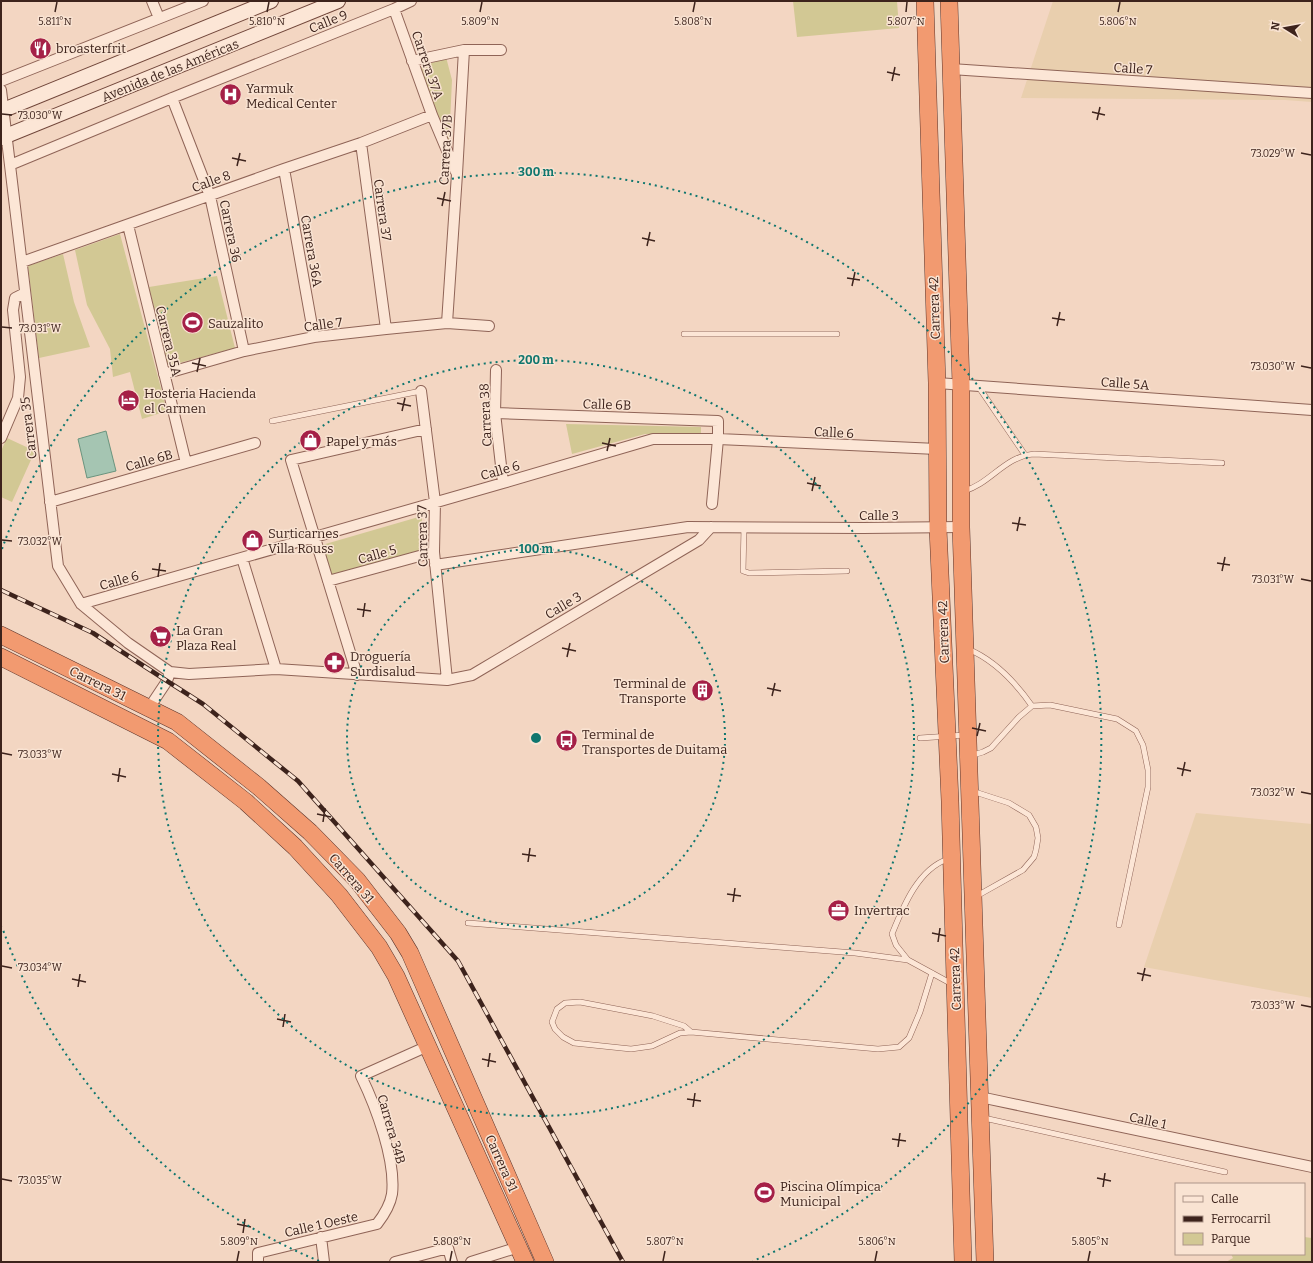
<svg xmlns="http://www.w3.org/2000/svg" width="1313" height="1263" font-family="Bitter,serif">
  <rect width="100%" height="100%" fill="#f3d6c2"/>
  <path fill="#e9cfae" d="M1053,1H1312V102L1285,100L1021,98Z
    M1196,813L1312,824V998L1144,967Z"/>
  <path fill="#d2c894" d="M793,1H897L899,28L797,37Z
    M446,57L452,80L449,144L420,68Z
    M120,234L167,411L142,419L130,372L113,377L110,349L87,305L75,250Z
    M63,254L74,302L90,347L39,358L28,266Z
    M217,276L235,348L168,366L149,287Z
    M566,424L701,427V434H645L572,454Z
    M7,438L35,451L12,502L1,497V451Z
    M422,516L421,550L331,577L322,545Z
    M1304,1237L1312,1238V1262H1226L1233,1258L1231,1254H1304Z"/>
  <path fill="#a5c5b2" stroke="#6a947e" d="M106,431L116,471L87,478L78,439Z"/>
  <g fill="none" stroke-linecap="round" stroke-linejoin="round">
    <defs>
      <path id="service" d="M684,334H837
        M978,386L1025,455
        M272,421L421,391
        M964,491C990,484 1005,456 1034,454L1222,463
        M744,527L743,571L749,573L847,571
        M968,649C994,660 1016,683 1032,706
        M920,738L965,735
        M970,756L983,752L991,748L1019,717L1032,706L1050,705L1117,719L1136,731L1143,745L1148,770V787L1119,925
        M972,791L1009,803L1029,815L1036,827L1038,838L1036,850L1034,857L1023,870L975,897
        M948,859C918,869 903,907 892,934L896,945L908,960L952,984
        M468,923L855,953L908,960
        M691,1032L684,1026L653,1016L580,1002L565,1003L557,1009L552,1022L555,1029L563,1037L574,1043L631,1049L652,1046L680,1033L691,1032L878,1049L899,1047L909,1038L920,1012L932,973
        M984,1118L1225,1172"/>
      <path id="minor" d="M152,1L159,18
        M394,9L432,115L456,172
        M412,61L464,50H501
        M951,69L1312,93
        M1,81L203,1
        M1,90L58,566L81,604L128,643L170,672L189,674L276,669L447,680L472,675L699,540L711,527
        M172,98L210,196L244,351
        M361,143L386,329
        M10,165L172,98L394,9L411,1
        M284,169L314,337
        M128,225L186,463
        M22,262L284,169L361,143L432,115
        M447,323L457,174L464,50
        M496,370L495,413L503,483
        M164,374L244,351L314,337L386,329L447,323L489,326
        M937,383L1312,410
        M421,391L435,502L434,552L447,680
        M495,413L718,421V439L712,504
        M1,438L18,398L20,377L13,310L15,298L25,293
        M50,502L255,443
        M242,558L276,669
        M435,565L688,527L863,528L961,527
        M328,581L434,552
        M81,604L503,483L653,439H718L937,449
        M357,675L291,460L426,429
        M149,708L167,681L170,672
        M980,1097L1312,1167
        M321,1237L324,1262
        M258,1262V1253L377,1224C384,1215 390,1206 392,1194C396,1160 376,1107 361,1076L428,1046
        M395,1262L448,1248L452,1262
        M471,1262L519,1247"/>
      <path id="secondary" d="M1,111L271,1
        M1,138L338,1"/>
      <path id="trunk" d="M925,1L937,383L938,528L950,801L963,1262
        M949,1L961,385V527L985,1262
        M1,635L177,722L259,787L310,832L357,880L398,933L410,953L545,1262
        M1,657L168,741L246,802L295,847L339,895L379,947L396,976L525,1262"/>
    </defs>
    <use href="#service" stroke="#8f6457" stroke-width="6"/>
    <use href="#minor" stroke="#8f6457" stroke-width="12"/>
    <use href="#secondary" stroke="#71463a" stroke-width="16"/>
    <use href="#trunk" stroke="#5c342b" stroke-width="18"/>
    <use href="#service" stroke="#fce6d6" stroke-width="5"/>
    <use href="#minor" stroke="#fce6d6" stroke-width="10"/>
    <use href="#secondary" stroke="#fce6d6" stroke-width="14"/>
    <use href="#trunk" stroke="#f29a70" stroke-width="17"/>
    <defs>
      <path id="rail" d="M1,590L93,633L167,681L203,704L298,781L458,961L623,1262"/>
    </defs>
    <use href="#rail" stroke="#3d231c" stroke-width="4.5"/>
    <use href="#rail" stroke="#f9e3d2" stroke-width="3" stroke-dasharray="9" stroke-linecap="butt"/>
  </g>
  <path fill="none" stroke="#3d231c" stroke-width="1.5" d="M55,12L57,2M267,12L269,2M480,12L482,2M693,12L695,2M906,12L907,2M1118,12L1120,2M887,72L900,75M892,81L895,67M1092,112L1105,115M2,114L12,115M1097,120L1100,107M1301,153L1311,155M232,158L246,161M237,166L240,153M437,198L451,201M442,206L445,192M642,238L655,241M647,246L650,232M847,278L860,280M852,286L855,272M1052,318L1065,320M1057,326L1060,312M2,327L12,328M192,363L206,366M1301,366L1311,368M197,372L200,358M397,403L411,406M402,411L405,398M602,443L616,446M607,451L610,438M807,483L821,486M812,491L815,477M1012,523L1026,525M1017,531L1020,517M2,540L12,541M1217,563L1230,565M152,569L166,571M1222,571L1225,557M158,577L160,563M1301,579L1311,581M357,609L371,611M363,617L365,603M562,648L576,651M567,657L570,643M767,688L781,691M772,696L775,683M972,728L986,731M977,736L980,723M2,753L12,755M1177,768L1191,771M112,774L126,777M1182,776L1185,762M118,782L120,768M1301,792L1311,794M317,814L331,817M323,822L325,808M522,854L536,856M528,862L530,848M727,894L741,896M733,902L735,888M932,933L946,936M938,942L940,928M2,966L12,968M1137,973L1151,976M72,979L86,982M1142,981L1145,968M78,987L80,974M1301,1005L1311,1007M277,1019L291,1022M283,1027L285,1014M482,1059L496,1062M488,1067L490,1053M687,1099L701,1101M693,1107L695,1093M892,1139L906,1141M898,1147L900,1133M1097,1178L1111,1181M2,1179L12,1181M1103,1187L1105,1173M237,1224L251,1227M243,1233L245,1219M237,1261L239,1251M450,1261L452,1251M663,1261L665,1251M875,1261L877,1251M1088,1261L1090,1251"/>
  <g fill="none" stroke="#0f766e" stroke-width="2" stroke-dasharray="2 4">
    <circle cx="536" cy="738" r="189"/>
    <circle cx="536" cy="738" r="378"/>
    <path d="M319 1261A566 566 0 0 1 2 927M2 549A566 566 0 1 1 753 1261"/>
  </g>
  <defs>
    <symbol id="restaurant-disc" viewBox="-11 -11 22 22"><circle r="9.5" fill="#a52047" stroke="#f9e3d2"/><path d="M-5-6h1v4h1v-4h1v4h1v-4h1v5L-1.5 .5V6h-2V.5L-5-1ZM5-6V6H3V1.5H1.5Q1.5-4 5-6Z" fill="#fff"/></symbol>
    <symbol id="hospital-disc" viewBox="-11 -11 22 22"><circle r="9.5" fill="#a52047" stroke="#f9e3d2"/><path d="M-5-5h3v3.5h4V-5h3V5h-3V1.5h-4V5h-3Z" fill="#fff"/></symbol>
    <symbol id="stadium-disc" viewBox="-11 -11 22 22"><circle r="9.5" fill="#a52047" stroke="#f9e3d2"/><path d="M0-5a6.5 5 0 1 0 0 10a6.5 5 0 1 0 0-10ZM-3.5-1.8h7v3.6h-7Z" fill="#fff"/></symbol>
    <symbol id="hotel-disc" viewBox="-11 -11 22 22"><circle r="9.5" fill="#a52047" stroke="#f9e3d2"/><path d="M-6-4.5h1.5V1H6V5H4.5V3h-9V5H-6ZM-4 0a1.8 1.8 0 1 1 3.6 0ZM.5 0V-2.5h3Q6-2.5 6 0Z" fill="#fff"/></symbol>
    <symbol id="shop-disc" viewBox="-11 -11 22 22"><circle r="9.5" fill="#a52047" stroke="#f9e3d2"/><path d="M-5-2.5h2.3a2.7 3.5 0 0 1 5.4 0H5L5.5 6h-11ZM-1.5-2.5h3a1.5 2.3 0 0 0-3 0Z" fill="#fff"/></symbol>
    <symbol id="supermarket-disc" viewBox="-11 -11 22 22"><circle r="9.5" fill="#a52047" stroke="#f9e3d2"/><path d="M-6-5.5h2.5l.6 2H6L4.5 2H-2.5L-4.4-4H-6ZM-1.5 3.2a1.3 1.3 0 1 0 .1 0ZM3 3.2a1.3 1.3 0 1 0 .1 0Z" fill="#fff"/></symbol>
    <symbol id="pharmacy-disc" viewBox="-11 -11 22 22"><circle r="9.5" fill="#a52047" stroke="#f9e3d2"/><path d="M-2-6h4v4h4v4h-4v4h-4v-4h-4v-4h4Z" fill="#fff"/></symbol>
    <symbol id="building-disc" viewBox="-11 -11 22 22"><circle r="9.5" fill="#a52047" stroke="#f9e3d2"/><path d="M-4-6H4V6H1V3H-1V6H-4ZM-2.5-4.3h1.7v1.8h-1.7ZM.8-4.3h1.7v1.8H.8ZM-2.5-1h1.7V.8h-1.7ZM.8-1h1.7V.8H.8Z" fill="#fff"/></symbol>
    <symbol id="bus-disc" viewBox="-11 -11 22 22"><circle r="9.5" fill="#a52047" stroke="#f9e3d2"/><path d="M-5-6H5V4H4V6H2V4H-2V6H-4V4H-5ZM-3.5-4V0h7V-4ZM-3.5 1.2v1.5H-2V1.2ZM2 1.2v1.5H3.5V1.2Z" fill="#fff"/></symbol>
    <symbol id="office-disc" viewBox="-11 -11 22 22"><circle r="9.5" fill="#a52047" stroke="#f9e3d2"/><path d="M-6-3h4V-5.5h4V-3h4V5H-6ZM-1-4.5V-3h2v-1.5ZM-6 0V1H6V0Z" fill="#fff"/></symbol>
  </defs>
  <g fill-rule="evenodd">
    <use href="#restaurant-disc" x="28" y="36" width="25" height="25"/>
    <use href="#hospital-disc" x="218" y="82" width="25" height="25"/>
    <use href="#stadium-disc" x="180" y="310" width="25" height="25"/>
    <use href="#hotel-disc" x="116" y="388" width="25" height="25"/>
    <use href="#shop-disc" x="298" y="428" width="25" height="25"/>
    <use href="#shop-disc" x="240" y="528" width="25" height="25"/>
    <use href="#supermarket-disc" x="148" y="624" width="25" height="25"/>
    <use href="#pharmacy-disc" x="322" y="650" width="25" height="25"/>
    <use href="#building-disc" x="690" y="678" width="25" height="25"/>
    <use href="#bus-disc" x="554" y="728" width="25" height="25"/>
    <use href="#office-disc" x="826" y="898" width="25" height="25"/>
    <use href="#stadium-disc" x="752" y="1180" width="25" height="25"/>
  </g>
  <g text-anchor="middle" stroke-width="3" stroke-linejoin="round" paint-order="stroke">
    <g font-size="13" fill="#3d231c" stroke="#f9e3d2">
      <text transform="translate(328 21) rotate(-22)" y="5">Calle 9</text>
      <text transform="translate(428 65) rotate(71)" y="5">Carrera 37A</text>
      <text transform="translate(1133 68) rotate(4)" y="5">Calle 7</text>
      <text transform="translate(170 70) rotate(-22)" y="5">Avenida de las Américas</text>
      <text transform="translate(445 150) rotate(-87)" y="5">Carrera 37B</text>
      <text transform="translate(211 181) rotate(-20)" y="5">Calle 8</text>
      <text transform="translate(383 210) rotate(82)" y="5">Carrera 37</text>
      <text transform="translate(231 231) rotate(78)" y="5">Carrera 36</text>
      <text transform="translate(312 251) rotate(80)" y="5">Carrera 36A</text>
      <text transform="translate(934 308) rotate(-92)" y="5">Carrera 42</text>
      <text transform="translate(323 324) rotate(-8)" y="5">Calle 7</text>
      <text transform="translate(169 341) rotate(76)" y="5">Carrera 35A</text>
      <text transform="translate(1125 383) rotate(4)" y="5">Calle 5A</text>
      <text transform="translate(607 404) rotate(2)" y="5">Calle 6B</text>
      <text transform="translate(485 415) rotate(-93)" y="5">Carrera 38</text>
      <text transform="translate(28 428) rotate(-97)" y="5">Carrera 35</text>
      <text transform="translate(834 432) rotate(3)" y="5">Calle 6</text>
      <text transform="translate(149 460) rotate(-16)" y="5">Calle 6B</text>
      <text transform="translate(500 470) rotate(-16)" y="5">Calle 6</text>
      <text x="879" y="520">Calle 3</text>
      <text transform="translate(422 536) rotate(-91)" y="5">Carrera 37</text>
      <text transform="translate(377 554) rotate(-16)" y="5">Calle 5</text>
      <text transform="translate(119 580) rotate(-16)" y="5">Calle 6</text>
      <text transform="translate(563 605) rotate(-31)" y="5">Calle 3</text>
      <text transform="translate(943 632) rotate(-92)" y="5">Carrera 42</text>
      <text transform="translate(98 683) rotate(26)" y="5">Carrera 31</text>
      <text transform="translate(352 878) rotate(49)" y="5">Carrera 31</text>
      <text transform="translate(955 979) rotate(-92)" y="5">Carrera 42</text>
      <text transform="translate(1148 1120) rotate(12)" y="5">Calle 1</text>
      <text transform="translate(392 1129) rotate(74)" y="5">Carrera 34B</text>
      <text transform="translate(502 1163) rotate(66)" y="5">Carrera 31</text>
      <text transform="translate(321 1224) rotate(-13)" y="5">Calle 1 Oeste</text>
    </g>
    <g font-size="13" fill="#3d231c" stroke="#f9e3d2" text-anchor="start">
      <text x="56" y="53">broasterfrit</text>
      <text x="246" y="93">Yarmuk<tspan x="246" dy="15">Medical Center</tspan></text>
      <text x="208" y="328">Sauzalito</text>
      <text x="144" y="398">Hosteria Hacienda<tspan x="144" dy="15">el Carmen</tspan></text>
      <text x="326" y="446">Papel y más</text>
      <text x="268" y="538">Surticarnes<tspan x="268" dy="15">Villa Rouss</tspan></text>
      <text x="176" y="635">La Gran<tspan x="176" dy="15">Plaza Real</tspan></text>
      <text x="350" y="661">Droguería<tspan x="350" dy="15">Surdisalud</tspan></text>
      <text x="686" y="688" text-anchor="end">Terminal de<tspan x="686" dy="15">Transporte</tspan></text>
      <text x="582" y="739">Terminal de<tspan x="582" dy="15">Transportes de Duitama</tspan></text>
      <text x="854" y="915">Invertrac</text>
      <text x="780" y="1191">Piscina Olímpica<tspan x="780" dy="15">Municipal</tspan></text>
    </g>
  </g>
  <g font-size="10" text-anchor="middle" fill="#3d231c" stroke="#f9e3d2" stroke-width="3" stroke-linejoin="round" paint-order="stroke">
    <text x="55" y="25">5.811°N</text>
    <text x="267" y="25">5.810°N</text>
    <text x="480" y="25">5.809°N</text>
    <text x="693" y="25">5.808°N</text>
    <text x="906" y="25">5.807°N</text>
    <text x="1118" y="25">5.806°N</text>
    <text x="40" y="119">73.030°W</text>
    <text x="1273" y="157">73.029°W</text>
    <text x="40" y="332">73.031°W</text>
    <text x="1273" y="370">73.030°W</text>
    <text x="40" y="545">73.032°W</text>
    <text x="1273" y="583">73.031°W</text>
    <text x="40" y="758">73.033°W</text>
    <text x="1273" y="796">73.032°W</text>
    <text x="40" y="971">73.034°W</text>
    <text x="1273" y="1009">73.033°W</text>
    <text x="40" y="1184">73.035°W</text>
    <text x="239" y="1245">5.809°N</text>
    <text x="452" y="1245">5.808°N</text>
    <text x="665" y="1245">5.807°N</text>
    <text x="877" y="1245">5.806°N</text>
    <text x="1090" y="1245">5.805°N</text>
  </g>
  <circle cx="536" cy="738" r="6" fill="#0f766e" stroke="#f9e3d2" stroke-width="2"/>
  <g font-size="12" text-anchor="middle" font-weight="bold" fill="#0f766e" stroke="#f9e3d2" stroke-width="3" stroke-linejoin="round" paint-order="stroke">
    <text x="536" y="176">300 m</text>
    <text x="536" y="364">200 m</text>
    <text x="536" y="553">100 m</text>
  </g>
  <rect width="1313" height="1263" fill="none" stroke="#3d231c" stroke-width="4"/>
  <rect x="1175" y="1183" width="130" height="72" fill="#f9e3d2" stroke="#ae9689"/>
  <rect x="1183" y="1196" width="20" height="6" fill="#fce6d6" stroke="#ae9689"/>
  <text x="1211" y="1203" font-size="12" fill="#3d231c">Calle</text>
  <rect x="1183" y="1216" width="20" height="6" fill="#3d231c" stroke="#ae9689"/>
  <text x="1211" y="1223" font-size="12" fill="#3d231c">Ferrocarril</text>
  <rect x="1183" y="1233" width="20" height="12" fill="#d2c894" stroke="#ae9689"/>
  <text x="1211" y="1243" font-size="12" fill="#3d231c">Parque</text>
  <g transform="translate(1285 28) rotate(281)" stroke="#f9e3d2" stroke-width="3" paint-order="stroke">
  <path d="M0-3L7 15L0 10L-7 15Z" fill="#3d231c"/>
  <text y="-6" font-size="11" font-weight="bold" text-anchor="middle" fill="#3d231c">N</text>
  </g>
</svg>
